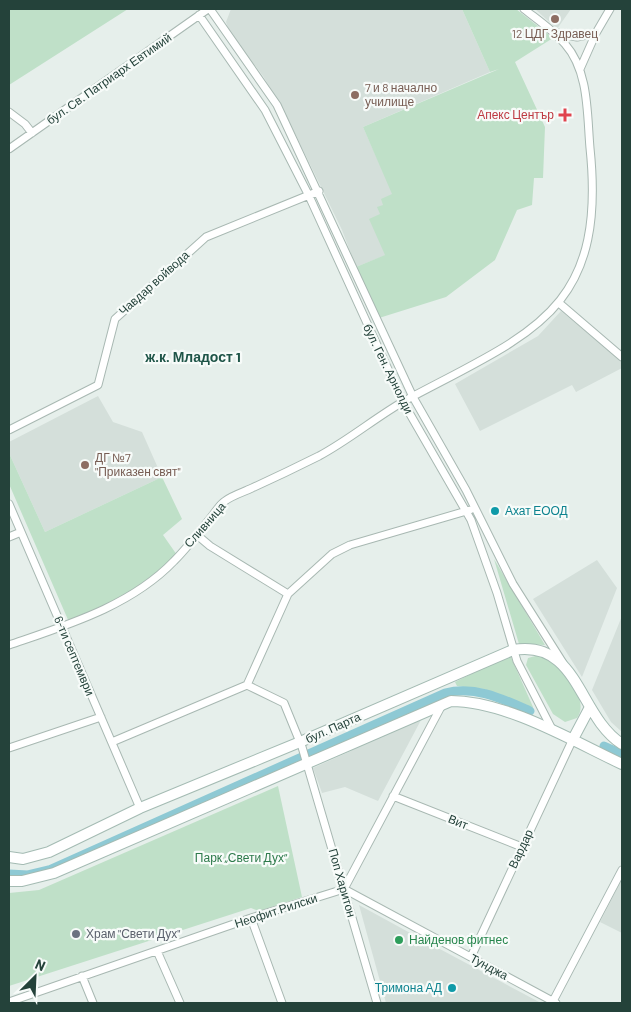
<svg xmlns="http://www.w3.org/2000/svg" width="631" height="1012" font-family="Barlow,sans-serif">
  <rect width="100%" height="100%" fill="#e6efeb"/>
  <path fill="#d4dfda" d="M231,9H462L490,72L363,127L393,194L383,205L380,214L386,255L356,267L342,230L285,113L263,76L230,33L226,22Z
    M535,9H571L557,29Z
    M561,311L622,362V368L576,392L572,385L480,431L455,384L538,336Z
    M98,396L113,422L142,432L162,477L45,532L9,453V442Z
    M597,560L617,588L582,677L533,599Z
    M622,616V732L611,722L592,690Z
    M419,713L421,720L378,801L345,787L322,793L313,768L351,751L361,740Z
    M622,879V933L600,922Z
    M359,905L423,940L541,1003H386Z"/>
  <path fill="#bfe0c8" d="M9,9H128L9,85Z
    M462,9H516L553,38L515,62L545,127L543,178H534L532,205L517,210L495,260L446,297L379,318L356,267L385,255L369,219L380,214L377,207L383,205L381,199L392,194L363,127L499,69L490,72Z
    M9,453L45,532L162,477L182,519L163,535L177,555L138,591L69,622L9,484Z
    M494,559L545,645L519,644Z
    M510,655L533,707L532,710L484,689L457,686L455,682Z
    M539,655C557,663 592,697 577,718L565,722L553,714L526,665L528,658Z
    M278,786L302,897L259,911L251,908L9,986V893L39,890Z"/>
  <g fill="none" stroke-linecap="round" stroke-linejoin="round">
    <path stroke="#8ec9d4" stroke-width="9" d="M604,746L622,754
      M9,874L28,875L49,870L445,693C475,685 503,699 530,711"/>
    <defs>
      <path id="minor" d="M210,9L277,105L413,397L466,490L513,584L563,663
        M199,15L265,110L309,196L403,402L471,520L497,593L517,661L553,731
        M557,33L577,37L596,33
        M580,69L596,33L610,9
        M9,112L25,124L32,133
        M9,149L208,9
        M559,303L622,357
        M9,430L98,385L115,319L206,237L319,191
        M9,504L140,808
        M197,535L210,546L288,594
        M9,537L21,532
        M9,645C67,625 131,606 174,561C188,547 200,531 212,516C216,511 220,504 225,501C233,495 244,492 252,488C274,478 297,467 319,456C349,440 376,417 406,400C531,333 607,312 590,148C587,114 589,71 565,44C553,30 538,20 524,9
        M247,685L288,594L332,554L350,545L470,510
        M112,742L247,685L284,703L302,747L377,1003
        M9,748L101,717
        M393,796L522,847
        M344,889L556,1003
        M251,918L282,1003
        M157,951L180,1003
        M471,957L572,741
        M82,976L93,1003
        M9,1002L251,918L344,889L442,705
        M552,1003L622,870"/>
      <path id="secondary" d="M572,741L590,707
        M9,857L23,859L49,852L140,808L300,742L513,650C579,639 578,716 622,744
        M9,881H22L54,873L451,701C506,701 573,741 622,764"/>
    </defs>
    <use href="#minor" stroke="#a8b8b2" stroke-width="9"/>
    <use href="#secondary" stroke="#a4bbb3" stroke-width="12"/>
    <use href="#minor" stroke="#fff" stroke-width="7"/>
    <use href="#secondary" stroke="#fff" stroke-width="10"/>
  </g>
  <g fill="#8d6e63" stroke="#f7fbf9" stroke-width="2">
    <circle cx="555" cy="19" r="5"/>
    <circle cx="355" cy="95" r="5"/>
    <circle cx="85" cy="465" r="5"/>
  </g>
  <path fill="#e0444e" stroke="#f7fbf9" stroke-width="2" d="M562.5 107.5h5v5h5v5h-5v5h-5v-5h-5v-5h5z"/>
  <g fill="#0f9aa8" stroke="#f7fbf9" stroke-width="2">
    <circle cx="495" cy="511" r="5"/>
    <circle cx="452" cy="988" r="5"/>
  </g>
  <circle fill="#6b7280" stroke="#f7fbf9" stroke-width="2" cx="76" cy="934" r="5"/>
  <circle fill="#2e9e5b" stroke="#f7fbf9" stroke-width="2" cx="399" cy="940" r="5"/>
  <g text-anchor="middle" stroke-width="4.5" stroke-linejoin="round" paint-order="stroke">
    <g font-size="12" fill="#785e54" stroke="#f7fbf9" text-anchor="start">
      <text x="555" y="38" text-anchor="middle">12 ЦДГ Здравец</text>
      <text x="365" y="92">7 и 8 начално<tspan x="365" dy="14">училище</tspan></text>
      <text x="95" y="462">ДГ №7<tspan x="95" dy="14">"Приказен свят"</tspan></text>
    </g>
    <g font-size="12" fill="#24423a" stroke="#f7fbf9">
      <text transform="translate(109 79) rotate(-35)" y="4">бул. Св. Патриарх Евтимий</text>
      <text transform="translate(154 283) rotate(-42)" y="4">Чавдар войвода</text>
      <text transform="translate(388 369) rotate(64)" y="4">бул. Ген. Арнолди</text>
      <text transform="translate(205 525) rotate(-49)" y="4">Сливница</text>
      <text transform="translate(74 656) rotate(67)" y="4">6-ти септември</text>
      <text transform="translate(333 728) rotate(-24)" y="4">бул. Парта</text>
      <text transform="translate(458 822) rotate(22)" y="4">Вит</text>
      <text transform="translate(521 849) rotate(-65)" y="4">Вардар</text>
      <text transform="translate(342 883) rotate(74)" y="4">Поп Харитон</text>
      <text transform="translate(276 911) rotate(-18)" y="4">Неофит Рилски</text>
      <text transform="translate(489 967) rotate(28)" y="4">Тунджа</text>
    </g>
    <g font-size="12" fill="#be3a42" stroke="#f7fbf9" text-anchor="end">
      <text x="554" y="119">Апекс Център</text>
    </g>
    <g font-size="12" fill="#0d838f" stroke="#f7fbf9" text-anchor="start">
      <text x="505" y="515">Ахат ЕООД</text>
      <text x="442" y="992" text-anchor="end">Тримона АД</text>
    </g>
    <g font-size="12" fill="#2d7a4b" stroke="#f7fbf9">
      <text x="241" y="862">Парк „Свети Дух“</text>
    </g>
    <g font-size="12" fill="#5b616d" stroke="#f7fbf9" text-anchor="start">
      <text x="86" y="938">Храм "Свети Дух"</text>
    </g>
    <g font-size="12" fill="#27864d" stroke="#f7fbf9" text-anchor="start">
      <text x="409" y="944">Найденов фитнес</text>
    </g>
    <g font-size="14" font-weight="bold" fill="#1f5548" stroke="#f7fbf9">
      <text x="193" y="362">ж.к. Младост 1</text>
    </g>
  </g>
  <rect width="631" height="1012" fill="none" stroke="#24423a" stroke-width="20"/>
  <g transform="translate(35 977) rotate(24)" stroke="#f7fbf9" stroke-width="4" paint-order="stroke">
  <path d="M0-4L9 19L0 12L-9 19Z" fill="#24423a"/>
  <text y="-8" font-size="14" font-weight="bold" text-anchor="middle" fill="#24423a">N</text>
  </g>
</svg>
